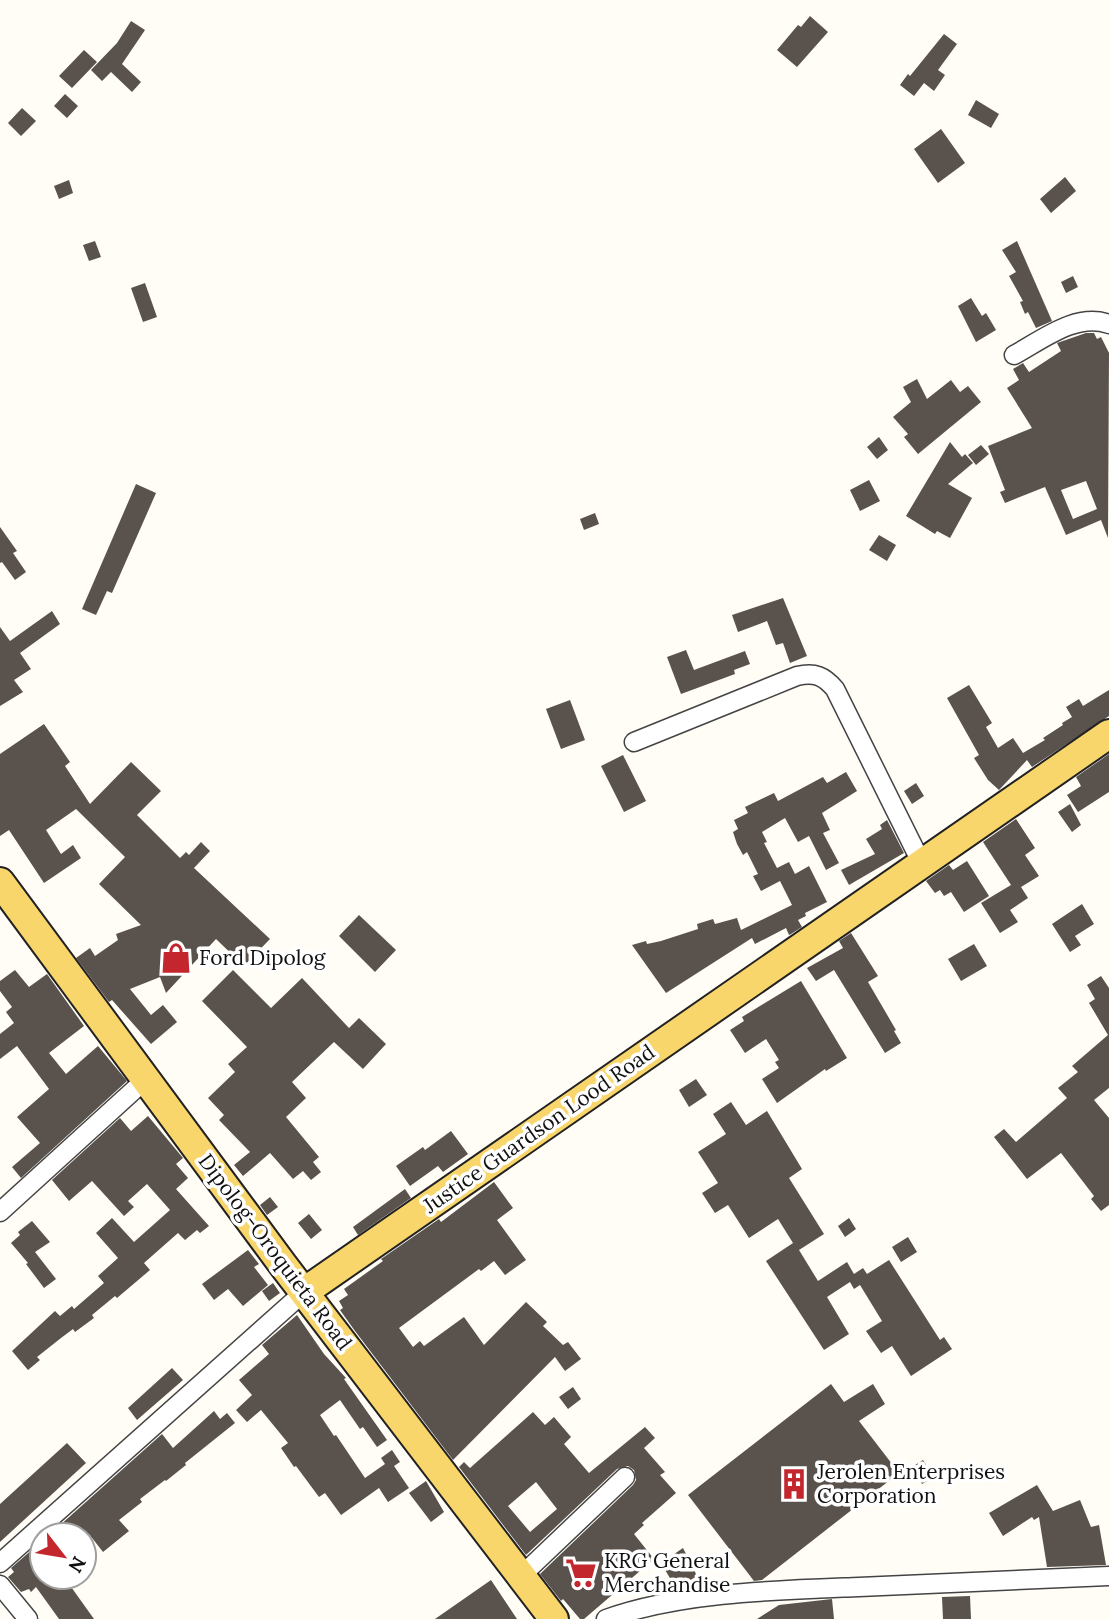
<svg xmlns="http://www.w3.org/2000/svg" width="1109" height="1619" font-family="Lora,serif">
  <rect width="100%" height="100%" fill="#fffdf5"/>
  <path fill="#5a524d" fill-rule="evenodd" d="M810,16L828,32L797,67L777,50L798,25L801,27Z
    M131,21L145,30L122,64L141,82L132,92L111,72L102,81L91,70L117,43Z
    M944,34L957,44L938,70L945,75L934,91L924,83L914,96L900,85L908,74L910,76Z
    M84,50L97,62L72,88L59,76Z
    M65,94L78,106L67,118L54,106Z
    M976,100L999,114L991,128L968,115Z
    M22,108L36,121L21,136L8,123Z
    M941,129L965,163L938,183L914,149Z
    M1065,177L1076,191L1051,213L1040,199Z
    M69,180L73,193L59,199L54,186Z
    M95,241L101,257L89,261L83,245Z
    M1017,241L1052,321L1036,328L1028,312L1025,314L1020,302L1023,301L1009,276L1016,272L1002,250Z
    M1073,276L1078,287L1066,293L1061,282Z
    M145,283L157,317L143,322L131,288Z
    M971,298L982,316L986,313L996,330L976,342L958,306Z
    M1086,333H1094L1097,339L1101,337L1109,353L1108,538L1101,520L1066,535L1045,487L1005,503L1000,492L1005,490L988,446L1032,428L1007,388L1019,380L1013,369L1023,363L1029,372L1061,351L1057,343ZM1086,481L1097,509L1073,519L1061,490Z
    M917,379L927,399L951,380L960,392L968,386L981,402L918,454L904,437L908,434L893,417L911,402L903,387Z
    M879,437L888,450L877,459L867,447Z
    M950,442L962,457L965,454L973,463L948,484L972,498L950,538L937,531L935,534L906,516Z
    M981,445L989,454L976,465L968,455Z
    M869,480L880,501L860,511L850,490Z
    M136,484L156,493L112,593L107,591L96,615L82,609Z
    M595,513L599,524L584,530L580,519Z
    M0,527L17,551L13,553L26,572L15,580L2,562L0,563Z
    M879,535L896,545L887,561L869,550Z
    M783,598L807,656L790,663L783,643L776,645L767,621L738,632L732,615Z
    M52,611L60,624L20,653L31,669L14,680L23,692L0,706V627L10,641Z
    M686,650L694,670L745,651L750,664L734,670L735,674L681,694L667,657Z
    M969,685L992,723L986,727L998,748L1013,738L1023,753L1045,740L1043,738L1063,725L1062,723L1072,717L1066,707L1079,699L1083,706L1109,690V716L1032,767L1027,760L999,790L988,780L974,758L979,755L947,698Z
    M570,700L585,740L561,749L546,709Z
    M44,724L70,762L65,766L90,804L131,762L161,791L137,815L180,858L186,852L189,855L201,842L210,851L194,868L270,939L244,966L216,939L166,993L160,977L130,989L151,1015L163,1005L177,1022L151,1044L112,1000L109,1002L76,958L90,948L95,956L118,940L116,934L141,925L99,884L125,857L76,809L46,830L61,854L73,845L81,858L44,883L9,830L0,836V754Z
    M1109,754V792L1078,812L1067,795L1081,786L1076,777Z
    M623,755L646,801L624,812L601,766Z
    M846,772L857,791L822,813L830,830L823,833L839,863L826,870L809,836L798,842L785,818L762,832L767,842L764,843L777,868L789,862L795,874L809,866L827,902L805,913L806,916L798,920L802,927L791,934L789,935L786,928L755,944L752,938L666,993L632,945L646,941L647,944L661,941L698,929L697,924L713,919L715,924L737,918L741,930L792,905L780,881L761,891L753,876L758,874L747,852L743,855L737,844L733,832L738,829L734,820L748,813L745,807L774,793L778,801L823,777L827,783Z
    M916,783L924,796L912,804L904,791Z
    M1070,804L1081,825L1072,832L1058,812Z
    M1016,819L1035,848L1025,855L1039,876L1021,887L1028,898L1010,910L1018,922L1000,933L981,903L1011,885L983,842Z
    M887,820L904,853L849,885L841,870L875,854L866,839L882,829L880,825Z
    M967,861L989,896L964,912L951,892L944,896L940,890L935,893L926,881L949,865L953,870Z
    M1082,904L1094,924L1075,936L1081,945L1070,952L1052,924Z
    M359,915L396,950L375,972L339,936Z
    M851,933L878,976L868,982L896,1030L894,1031L901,1043L885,1053L834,970L816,981L807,968L843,948L839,941Z
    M974,944L987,966L961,981L948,959Z
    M15,970L29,987L47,974L84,1026L49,1053L66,1074L98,1046L127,1081L21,1178L12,1167L40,1143L17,1117L49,1089L17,1046L0,1059V1034L14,1023L6,1012L12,1007L0,991V981Z
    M233,970L271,1008L302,978L349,1028L359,1018L386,1044L363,1069L334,1042L292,1082L306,1098L286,1117L319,1157L313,1162L321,1172L311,1180L303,1171L293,1179L270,1153L243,1176L234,1165L250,1152L219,1120L224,1115L208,1098L235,1072L228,1064L247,1047L202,1001Z
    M1101,976L1109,988V1088L1094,1100L1109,1118V1205L1101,1211L1091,1199L1094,1196L1061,1153L1027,1179L994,1137L1004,1129L1016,1142L1067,1098L1058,1088L1078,1072L1072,1066L1108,1035L1089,1003L1095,999L1087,985Z
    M801,981L847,1058L826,1071L825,1069L777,1103L762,1079L779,1068L775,1062L779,1060L766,1039L745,1053L730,1030L744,1021L742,1017Z
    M696,1079L707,1095L689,1107L679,1090Z
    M731,1102L746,1125L767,1111L802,1169L789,1178L824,1234L799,1250L818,1281L847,1262L854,1274L863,1268L867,1274L889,1260L940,1340L944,1337L952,1349L911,1376L892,1346L881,1353L866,1331L882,1321L860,1285L854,1289L850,1282L827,1297L849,1334L824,1350L766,1261L793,1243L778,1219L749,1238L728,1205L715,1213L702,1193L718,1183L698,1152L726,1134L713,1114Z
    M148,1116L183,1158L176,1164L188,1178L176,1189L209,1226L200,1233L197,1230L185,1240L178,1233L144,1263L150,1270L117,1298L115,1296L92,1315L94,1318L75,1332L73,1329L61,1338L37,1357L40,1360L28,1370L12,1351L55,1311L60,1316L72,1306L74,1309L104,1283L98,1276L118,1258L96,1233L112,1218L134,1242L170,1210L147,1184L128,1201L134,1207L124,1216L92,1181L69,1201L52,1180L120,1118L131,1131Z
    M451,1131L468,1154L443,1172L438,1166L410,1186L396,1166L423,1147L425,1150Z
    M494,1182L513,1208L497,1220L526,1260L505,1275L494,1261L481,1271L479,1269L399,1328L413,1347L420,1341L424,1346L464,1317L484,1345L526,1302L547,1322L543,1326L563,1345L568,1342L581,1359L565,1371L555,1357L453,1460L355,1331L340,1310L343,1308L339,1301L348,1295L344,1289L383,1261L381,1259L439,1219L441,1222Z
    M405,1189L411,1198L358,1235L353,1227Z
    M270,1197L278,1207L267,1215L260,1205Z
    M309,1214L322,1230L311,1239L298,1223Z
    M849,1218L856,1229L845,1237L838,1226Z
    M32,1221L50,1242L35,1252L56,1279L44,1288L26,1264L28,1263L11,1243L20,1235L18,1232Z
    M908,1237L917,1252L901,1262L892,1247Z
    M248,1250L259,1264L254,1267L268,1285L243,1306L228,1289L214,1300L202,1284Z
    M273,1283L280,1293L269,1301L262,1291Z
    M297,1315L324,1354L346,1378L344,1379L387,1440L377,1447L363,1427L360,1429L340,1400L320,1415L334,1436L336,1435L365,1478L385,1464L381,1458L392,1450L400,1462L394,1466L409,1488L388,1502L379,1488L341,1515L325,1493L319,1497L296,1466L294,1467L281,1448L288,1443L261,1410L247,1422L236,1410L252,1395L239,1380L269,1354L262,1345Z
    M172,1368L183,1380L137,1420L128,1408Z
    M831,1384L844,1402L873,1384L885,1404L859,1421L899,1473L762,1580L754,1581L688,1495Z
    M573,1387L581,1399L568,1409L559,1397Z
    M214,1411L220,1419L227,1413L235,1423L185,1463L186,1465L166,1481L165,1480L140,1499L142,1502L119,1520L129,1531L103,1552L89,1534L49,1535L162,1434L173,1448Z
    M533,1412L545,1425L554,1417L571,1437L564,1444L589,1473L645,1427L655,1438L644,1448L665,1472L660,1475L676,1493L642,1523L644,1525L634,1534L654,1559L584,1619H580L563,1599L561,1601L540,1574L633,1485L636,1480L634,1470L628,1466L617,1469L526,1555L459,1467L464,1462L470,1468ZM536,1482L557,1509L530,1532L508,1506Z
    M67,1443L86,1463L0,1542V1504Z
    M923,1460L934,1477L922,1484L912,1467Z
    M426,1481L444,1512L431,1522L409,1493Z
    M1037,1485L1053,1511L1080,1500L1091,1527L1099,1525L1106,1565L1047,1567L1039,1517L1034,1520L1032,1517L1003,1536L989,1513Z
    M42,1541V1577H64L94,1619H59L36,1587L31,1592L29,1589L21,1592L8,1577L14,1572L11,1568Z
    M683,1548L702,1586L677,1590L661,1563Z
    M491,1580L517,1619H435Z
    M970,1596L971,1619H943L942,1597Z
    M832,1599L834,1619H757L779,1605Z"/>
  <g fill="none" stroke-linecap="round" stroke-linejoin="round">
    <defs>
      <path id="minor" d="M1014,355C1042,340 1076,312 1109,324
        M634,742L797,676C815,672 824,676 835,689L922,864
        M0,1212L145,1080
        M0,1563L304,1292
        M521,1576L625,1477
        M0,1585L28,1619
        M606,1619C680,1592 780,1590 859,1587C942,1583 1026,1580 1109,1576"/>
      <path id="primary" d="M0,882L283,1265L554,1619
        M304,1292L1109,734"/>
    </defs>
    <use href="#minor" stroke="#444" stroke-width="21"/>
    <use href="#primary" stroke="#222" stroke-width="32"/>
    <use href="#minor" stroke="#fff" stroke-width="18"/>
    <use href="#primary" stroke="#f9d66b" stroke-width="28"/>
  </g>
  <defs>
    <symbol id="shop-bare" viewBox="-9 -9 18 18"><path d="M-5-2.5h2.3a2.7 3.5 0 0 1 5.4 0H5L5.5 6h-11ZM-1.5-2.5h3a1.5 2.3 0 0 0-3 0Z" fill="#c4262e" stroke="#fff" stroke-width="2.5" paint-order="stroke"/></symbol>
    <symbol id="building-bare" viewBox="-9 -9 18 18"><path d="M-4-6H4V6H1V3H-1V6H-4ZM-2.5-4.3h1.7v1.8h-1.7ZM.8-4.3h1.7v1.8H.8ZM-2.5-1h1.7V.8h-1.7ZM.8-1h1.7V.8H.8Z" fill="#c4262e" stroke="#fff" stroke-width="2.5" paint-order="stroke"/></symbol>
    <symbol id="supermarket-bare" viewBox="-9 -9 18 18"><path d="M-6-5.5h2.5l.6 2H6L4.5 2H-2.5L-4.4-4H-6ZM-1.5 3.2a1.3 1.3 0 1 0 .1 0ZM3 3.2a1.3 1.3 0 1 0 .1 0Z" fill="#c4262e" stroke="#fff" stroke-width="2.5" paint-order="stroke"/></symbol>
  </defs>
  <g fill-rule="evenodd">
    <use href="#shop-bare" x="154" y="936" width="44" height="44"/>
    <use href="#building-bare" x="772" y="1462" width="44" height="44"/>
    <use href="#supermarket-bare" x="559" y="1551" width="44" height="44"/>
  </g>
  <g text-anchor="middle" stroke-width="7" stroke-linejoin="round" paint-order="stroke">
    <g font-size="21" fill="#111" stroke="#fff" text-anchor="start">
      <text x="199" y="965">Ford Dipolog</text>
      <text x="817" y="1479">Jerolen Enterprises<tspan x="817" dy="24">Corporation</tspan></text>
      <text x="604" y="1568">KRG General<tspan x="604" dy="24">Merchandise</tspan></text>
    </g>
    <g font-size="21" fill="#111" stroke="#fff">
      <text transform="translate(539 1129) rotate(-35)" y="7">Justice Guardson Lood Road</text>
      <text transform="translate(275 1252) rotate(53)" y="7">Dipolog-Oroquieta Road</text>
    </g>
  </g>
  <g transform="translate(63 1556) rotate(121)"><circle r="33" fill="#ffffff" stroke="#a0a0a0" stroke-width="2"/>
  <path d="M0-5L12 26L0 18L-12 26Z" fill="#c4262e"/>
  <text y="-10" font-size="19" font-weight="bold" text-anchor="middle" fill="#111111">N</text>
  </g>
</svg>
